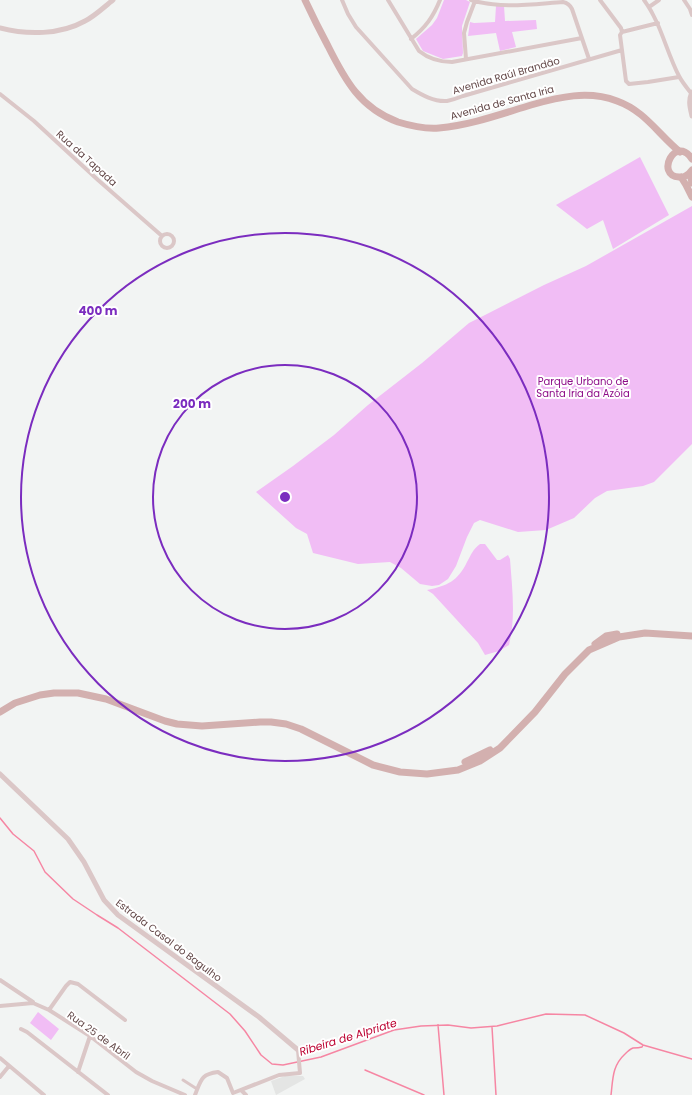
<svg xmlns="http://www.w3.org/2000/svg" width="692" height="1095" font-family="Poppins,sans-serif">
  <rect width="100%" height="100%" fill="#f2f4f3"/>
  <path fill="#e4e5e4" d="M285,1076H303L305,1079L276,1095L271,1081Z"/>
  <path fill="#f1bdf5" d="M444,0H466L470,2L462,26L463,53L462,56L443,59L423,51L416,39L432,25L437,18Z
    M496,6H504L505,21L536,20L537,29L512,32L516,47L500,51L496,33L468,36L470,22L474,23L495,22Z
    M640,157L669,215L613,249L603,220L587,229L556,205Z
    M692,206V444L654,482L643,486L607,491L595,498L574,518L546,530L518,532L480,520L474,523L467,537L456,566L448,579L439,585L432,586L420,584L401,568L390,562L358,564L313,553L307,534L296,528L256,492L293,466L334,435L368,405L422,363L469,323L485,315L544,285L586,266Z
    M480,544H485L497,560H500L508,555L510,559C512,587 516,617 509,645L499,651L485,655L478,643L433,594L427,590C447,586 458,581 467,562C471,555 473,549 480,544Z
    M38,1012L59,1029L51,1040L30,1023Z"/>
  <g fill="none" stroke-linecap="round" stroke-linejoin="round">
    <path stroke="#f686a3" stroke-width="1.5" d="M0,818L13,834L34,851L45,872L73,899L97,915L118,928L230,1014L245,1031L261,1055L272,1064L283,1065L321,1057L394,1030L421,1026L448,1025L471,1028L497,1026L546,1014L585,1015L624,1033L643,1045L692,1059
      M438,1025L444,1095
      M492,1027L496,1095
      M365,1070L424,1095
      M611,1095C613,1079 612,1066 625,1054C627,1052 630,1049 633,1048C636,1048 639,1048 642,1047L643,1045"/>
    <path stroke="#dbc7c7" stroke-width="3" d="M183,1080L197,1089"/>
    <path stroke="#dbc7c7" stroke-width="4" d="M342,0L348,14L356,27L412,89C422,95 434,102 447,101C452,100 458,98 463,96L622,50
      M388,0L419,51C429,59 440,62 452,62L582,38
      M471,0C500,9 533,4 563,2C568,3 570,5 572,9L589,59
      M600,0L621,28L622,32L620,35L626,81L629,84L648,82L679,77
      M644,0C661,23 666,51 679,76C682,82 687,88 691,93
      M684,0L690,9L692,15
      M649,7L659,0
      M622,32L658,23
      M411,39C426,27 433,17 440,0
      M466,59L464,33L467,22L475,1
      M0,94L34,121L98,180L162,236
      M160 241a7 7 0 1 1 14 0a7 7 0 1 1-14 0Z
      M0,980L33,1002
      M0,1006L33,1003L49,1010L90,1036L136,1072L152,1081L185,1095
      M49,1010L66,986L70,982L78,984L125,1020
      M21,1029L27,1032L108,1095
      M0,1058L44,1095
      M78,1072L90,1036
      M0,1077L9,1066
      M241,1090L246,1095
      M233,1093L279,1075L300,1073L298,1050
      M195,1095C201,1080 201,1074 218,1072L227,1078L233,1093"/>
    <path stroke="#dbc7c7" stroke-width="5" d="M0,28C27,35 60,35 85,21C95,16 104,7 113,0
      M692,92C688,101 690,107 692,116
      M0,774L68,839L84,862L104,900L118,915L259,1017L298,1050"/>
    <path stroke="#d3b0af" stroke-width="7" d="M305,0C312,15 320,31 328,46C345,80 360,108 398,122C411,126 426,129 439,128C471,125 501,114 531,105C559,97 588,90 617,101C645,111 658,134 680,152
      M692,159C675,134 655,176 679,177C685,178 689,174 692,170
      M690,173L692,183
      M681,177L686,185L692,197
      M595,644L606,636L617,634
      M0,712L15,703L40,695L54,693H78L106,699L165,721L177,724L202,726L260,722H271L286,724L301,729L373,765L400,772L427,774L458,770L480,761L500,748L535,712L565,674L589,650L619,637L645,633L692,636
      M465,762L490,750"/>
  </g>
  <g fill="none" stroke="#7b2cbf" stroke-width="2">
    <circle cx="285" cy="497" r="132"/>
    <circle cx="285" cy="497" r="264"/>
  </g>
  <g text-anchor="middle" stroke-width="4" stroke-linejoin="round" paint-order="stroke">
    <g font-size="10" fill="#624747" stroke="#fff">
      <text transform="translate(506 75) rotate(-16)" y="4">Avenida Raúl Brandão</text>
      <text transform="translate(502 102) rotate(-15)" y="4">Avenida de Santa Iria</text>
      <text transform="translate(87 158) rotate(42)" y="4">Rua da Tapada</text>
      <text transform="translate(169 940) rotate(37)" y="4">Estrada Casal do Bagulho</text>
      <text transform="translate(99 1035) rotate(36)" y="4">Rua 25 de Abril</text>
    </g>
    <g font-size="10" fill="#8e0d89" stroke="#fff">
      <text x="583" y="385">Parque Urbano de<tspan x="583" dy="12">Santa Iria da Azóia</tspan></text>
    </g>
    <g font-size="11" font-style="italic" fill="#bc0030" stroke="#fff">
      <text transform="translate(348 1037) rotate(-17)" y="4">Ribeira de Alpriate</text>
    </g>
  </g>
  <circle cx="285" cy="497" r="6" fill="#7b2cbf" stroke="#fff" stroke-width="2"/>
  <g font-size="12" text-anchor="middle" font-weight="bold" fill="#7b2cbf" stroke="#fff" stroke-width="4" stroke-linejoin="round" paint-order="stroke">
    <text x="98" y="315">400 m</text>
    <text x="192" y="408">200 m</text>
  </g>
</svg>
